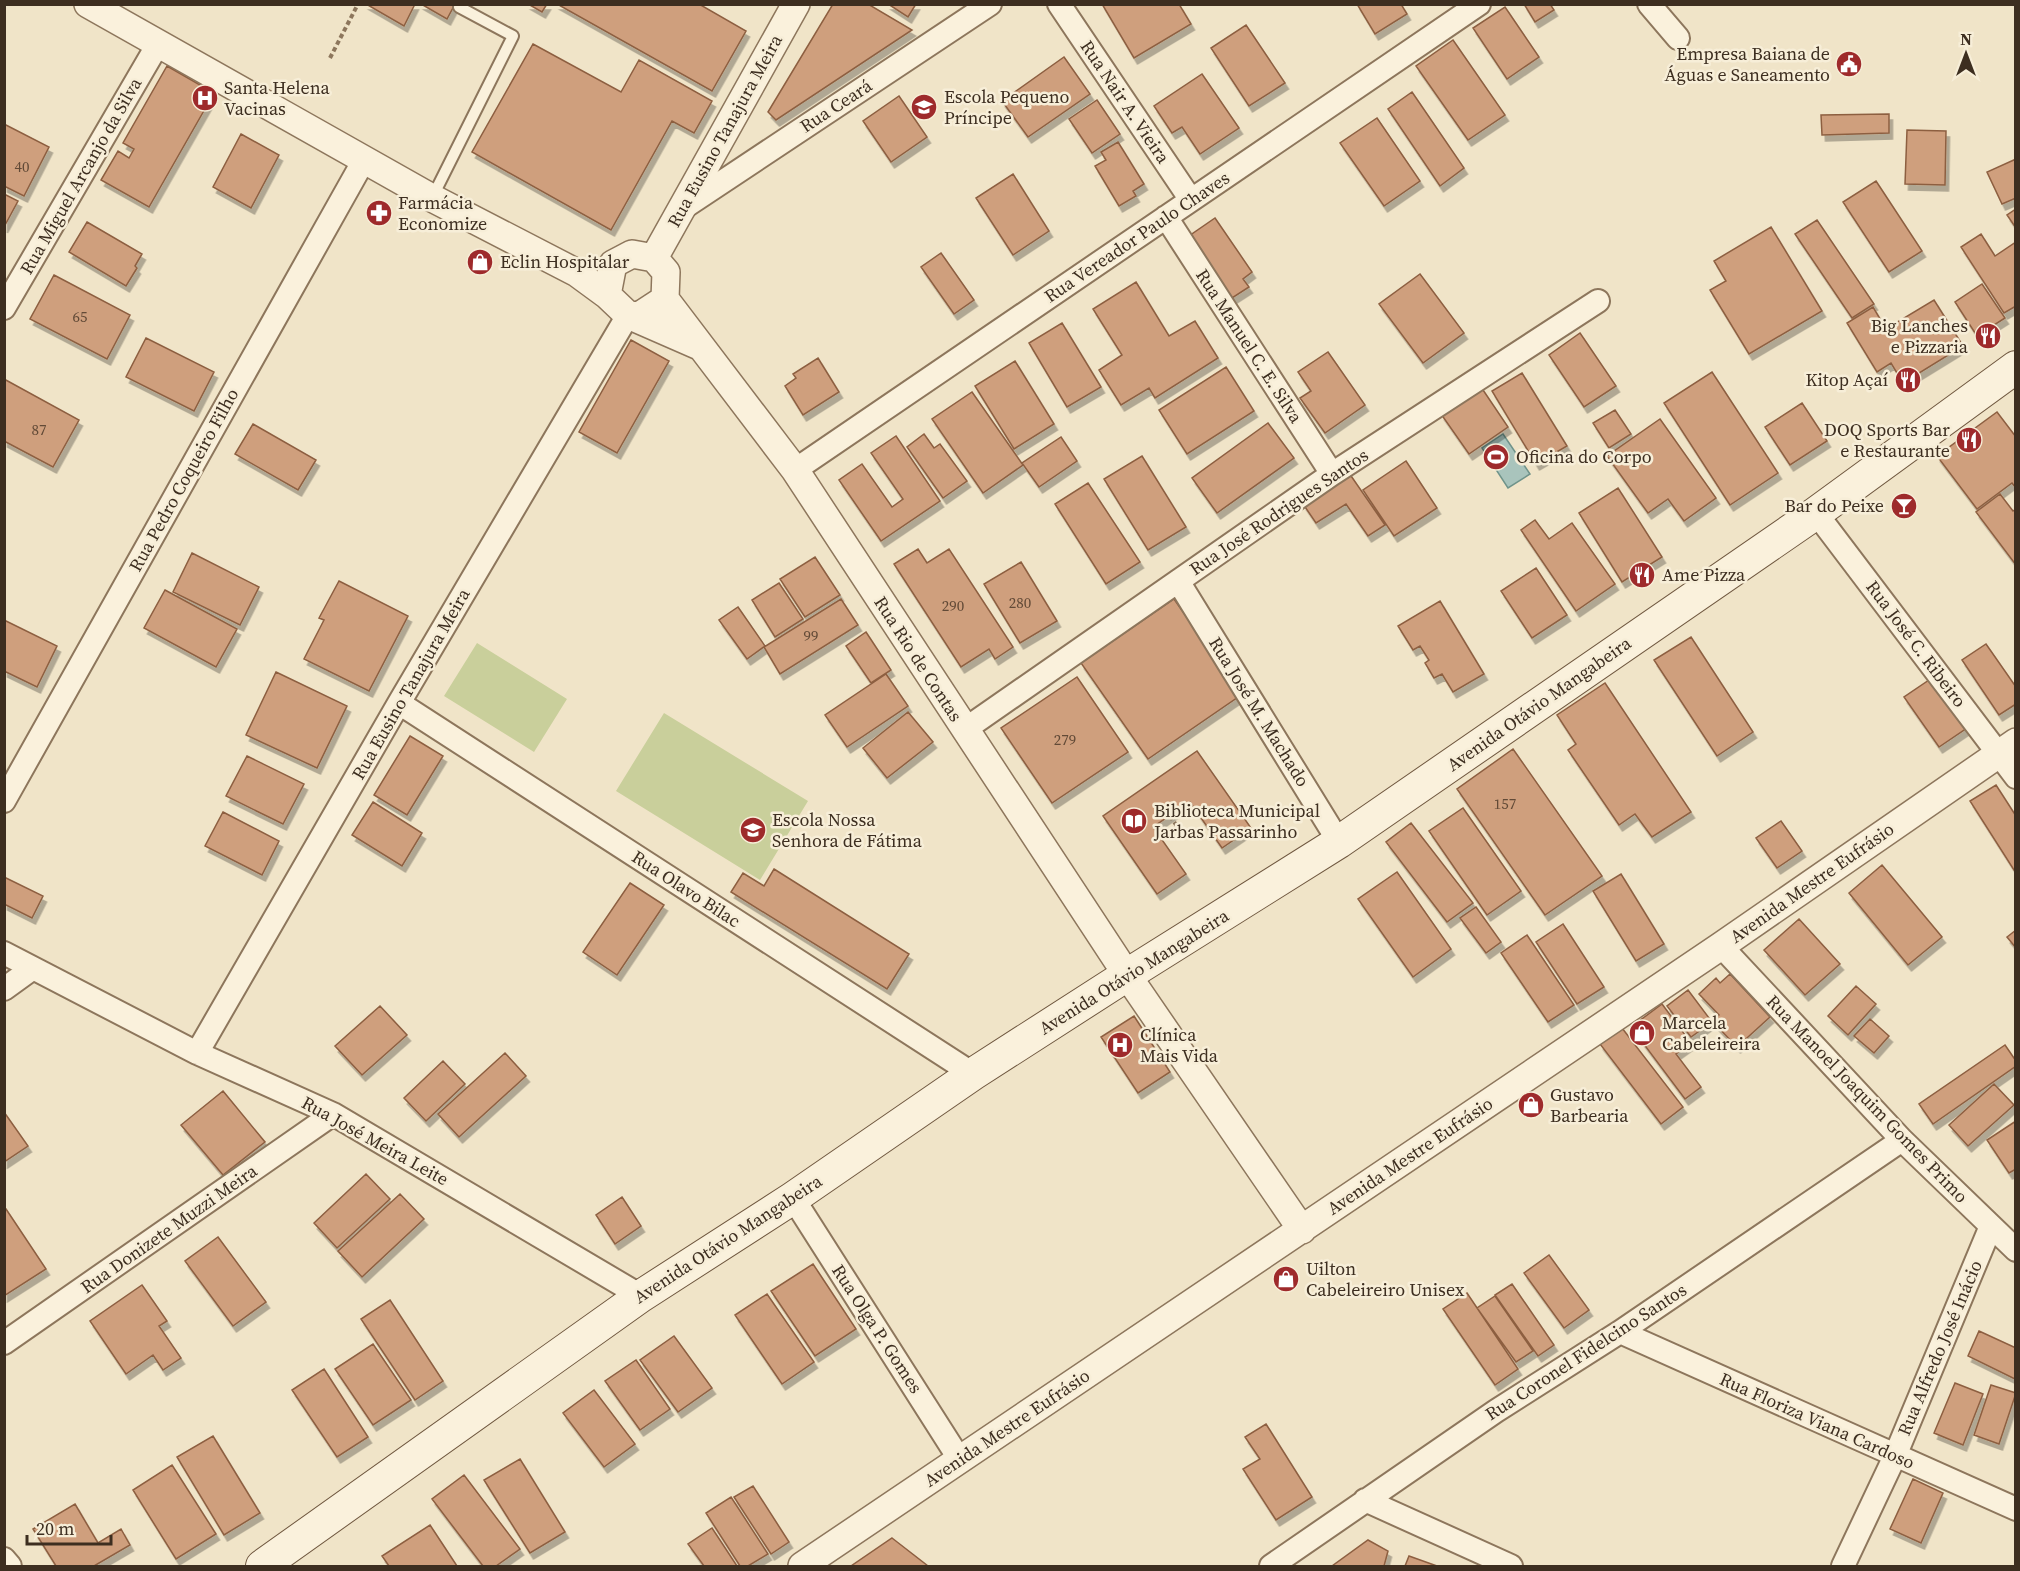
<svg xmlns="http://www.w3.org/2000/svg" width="2020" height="1571" font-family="'Source Serif 4',serif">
  <defs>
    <filter id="shadow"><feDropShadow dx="3.5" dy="6" stdDeviation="0" flood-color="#0004"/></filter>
  </defs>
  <rect width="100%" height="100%" fill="#f0e4c8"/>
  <path fill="#c9cf9b" d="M477,643L567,699L534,752L444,696Z
    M664,713L808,801L760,880L616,791Z"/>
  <path fill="#a9c4bc" stroke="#6f938a" stroke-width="1.5" d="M1503,434L1530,474L1508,488L1482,448Z"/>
  <path fill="#cf9f7d" stroke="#8d5f41" stroke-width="1.5" filter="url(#shadow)" d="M366,4H415L404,26Z
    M421,4H455L447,19Z
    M528,4H547L542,12Z
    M557,4H699L746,31L712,91Z
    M833,4H868L912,30L776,120L768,112Z
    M888,4H916L908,17Z
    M1102,4H1179L1191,24L1134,58Z
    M1357,4H1401L1407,14L1375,34Z
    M1524,4H1550L1554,10L1535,22Z
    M1505,7L1539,57L1507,79L1473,28Z
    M1246,25L1285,83L1249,106L1211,48Z
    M1453,40L1505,115L1468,140L1416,66Z
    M533,44L621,92L639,60L712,101L694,133L672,121L611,230L472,152Z
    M1064,57L1090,94L1028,137L1002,101Z
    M167,66L214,93L149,207L101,180L118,151L129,158L134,149L123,143Z
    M1202,74L1239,128L1200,154L1182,127L1172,133L1154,106Z
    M1412,92L1464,168L1440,186L1388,109Z
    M899,96L927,137L891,162L863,121Z
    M1097,100L1120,134L1092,153L1069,119Z
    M1889,114V133L1822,135L1821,115Z
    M1377,118L1420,181L1384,206L1340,143Z
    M4,124L49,147L24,196L4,186Z
    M1907,130L1946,131L1945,185L1905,184Z
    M241,134L279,155L251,208L213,187Z
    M1118,142L1144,184L1133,191L1136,196L1119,206L1095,166L1106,160L1101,152Z
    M2016,159V198L2002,204L1987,172Z
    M1013,174L1049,231L1013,255L976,198Z
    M1876,181L1922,251L1889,272L1843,202Z
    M4,194L18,201L4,227Z
    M2016,209V228L2007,215Z
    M1215,218L1252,272L1243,279L1249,287L1232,298L1189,236Z
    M1817,220L1874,304L1852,318L1795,234Z
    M87,222L142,254L135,266L137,268L126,286L69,252Z
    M1771,227L1822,311L1749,354L1710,290L1726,281L1714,261Z
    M1981,234L1995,256L2016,242V306L2004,313L1961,247Z
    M941,253L974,300L954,314L921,267Z
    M1420,274L1464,333L1423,363L1379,304Z
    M54,275L130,315L107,359L30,319Z
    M1136,282L1169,336L1195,321L1218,358L1155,398L1149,388L1121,405L1099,370L1122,355L1093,309Z
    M1982,284L2005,318L1977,336L1955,302Z
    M1934,300L1963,346L1903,383L1891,363L1877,372L1847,323L1873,307L1886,329Z
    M1062,323L1101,387L1067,407L1029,343Z
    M1580,333L1616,386L1584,407L1549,355Z
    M146,338L214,372L194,411L126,377Z
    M631,340L669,361L617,453L579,432Z
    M1328,352L1365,405L1325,433L1300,398L1311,391L1298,372Z
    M818,358L839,392L803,415L785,386L796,378L793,374Z
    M1015,361L1054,424L1014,449L975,386Z
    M1226,367L1254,411L1187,454L1159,410Z
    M1712,372L1778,473L1730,505L1664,403Z
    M1522,373L1567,446L1536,464L1492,391Z
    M4,379L79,420L53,467L4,441Z
    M1481,387L1508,427L1469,454L1441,414Z
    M972,392L1023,465L983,493L932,419Z
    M1802,403L1827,441L1790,465L1765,427Z
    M1615,410L1631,434L1609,448L1593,423Z
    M1997,412L2016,437V488L2012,483L1977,509L1937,456Z
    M1660,419L1716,498L1684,521L1668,499L1648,513L1607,456Z
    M1268,423L1294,458L1217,513L1192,478Z
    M253,424L316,460L298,490L235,454Z
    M924,434L934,448L940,444L967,481L943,498L907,447Z
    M896,436L940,501L881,541L839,480L862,464L892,507L903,499L871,453Z
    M1061,437L1077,461L1039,487L1022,463Z
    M1142,456L1186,527L1148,550L1104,479Z
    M1406,461L1437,508L1394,536L1363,490Z
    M1349,473L1385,525L1368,536L1346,504L1316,523L1303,504Z
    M1088,483L1140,562L1106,584L1055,504Z
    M1618,488L1662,557L1622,582L1579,513Z
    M2000,494L2013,511L2016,509V565L1976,512Z
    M1535,520L1549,539L1572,523L1615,584L1576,611L1521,530Z
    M918,549L927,563L949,549L1013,647L995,659L989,649L961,667L894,564Z
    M192,553L259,587L240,625L173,592Z
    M815,557L840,595L805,617L780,579Z
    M1021,562L1057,621L1020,643L984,584Z
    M1536,568L1567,615L1532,638L1501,591Z
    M339,581L408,616L369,691L304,659L324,620L319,618Z
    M779,583L803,619L775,637L752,600Z
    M165,590L237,629L216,667L144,628Z
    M841,599L858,625L780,674L764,647Z
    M1174,599L1241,695L1148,759L1081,663Z
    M1440,601L1484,674L1453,692L1442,674L1434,678L1425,663L1429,660L1420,646L1413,650L1398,626Z
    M738,607L765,646L747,659L719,620Z
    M4,620L57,646L37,687L4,671Z
    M866,632L891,670L871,683L846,646Z
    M1691,637L1753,732L1717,756L1654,660Z
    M1986,644L2016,687V704L1999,715L1962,660Z
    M276,672L347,706L317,768L246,735Z
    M886,674L908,706L847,747L825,715Z
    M1077,677L1128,752L1052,803L1001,728Z
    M1932,678L1967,728L1939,747L1904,697Z
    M1605,683L1691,812L1652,837L1635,814L1619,825L1568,750L1576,744L1557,715Z
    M908,712L933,742L887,778L863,748Z
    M410,736L443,756L407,815L374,795Z
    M1513,749L1602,876L1545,915L1457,789Z
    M1197,751L1251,828L1222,848L1190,802L1153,827L1186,874L1157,894L1103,816Z
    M247,756L304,784L283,824L226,796Z
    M1996,785L2016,816V869L2014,870L1970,801Z
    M373,802L422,833L402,866L352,835Z
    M1463,808L1521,891L1487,915L1429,831Z
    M223,812L279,841L262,875L205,846Z
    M1781,821L1802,851L1777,868L1756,838Z
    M1411,823L1473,903L1447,922L1386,842Z
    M1882,865L1942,937L1908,965L1849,893Z
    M774,869L909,954L887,989L731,892L743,873L764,886Z
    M1397,872L1451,949L1413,977L1358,899Z
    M1621,874L1664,944L1636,961L1593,891Z
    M4,877L43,896L32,918L4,904Z
    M630,883L664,905L617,975L583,952Z
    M1476,907L1501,942L1486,953L1460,918Z
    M1799,919L1840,964L1805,995L1764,950Z
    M1563,924L1604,987L1577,1004L1536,942Z
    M2016,930V948L2007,937Z
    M1527,935L1574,1005L1548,1022L1501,953Z
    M1730,974L1770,1017L1737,1047L1712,1021L1719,1015L1699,994L1716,978L1720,983Z
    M1856,986L1876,1004L1848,1035L1828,1016Z
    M1688,990L1712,1022L1691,1037L1667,1006Z
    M1662,1004L1691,1043L1676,1054L1701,1087L1685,1099L1631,1027Z
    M380,1006L407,1035L362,1075L335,1046Z
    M1134,1016L1170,1072L1138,1093L1101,1037Z
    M1870,1019L1889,1036L1874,1053L1854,1036Z
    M1622,1028L1683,1107L1661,1124L1600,1044Z
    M2005,1045L2016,1061V1066L1933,1124L1919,1104Z
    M505,1053L526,1076L459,1137L438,1114Z
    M443,1061L465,1084L426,1121L404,1098Z
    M1994,1084L2014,1105L1968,1146L1949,1125Z
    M223,1091L265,1142L223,1175L181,1125Z
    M4,1112L28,1146L4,1162Z
    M2016,1121V1169L2009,1173L1987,1140Z
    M366,1174L390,1199L337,1248L314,1223Z
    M400,1194L424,1219L362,1277L338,1251Z
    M622,1197L641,1226L615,1244L596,1215Z
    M6,1209L46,1269L4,1296V1210Z
    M218,1237L266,1302L233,1326L185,1261Z
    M1549,1255L1589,1310L1564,1328L1524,1273Z
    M813,1264L856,1329L815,1356L771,1291Z
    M1512,1284L1554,1345L1538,1356L1495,1295Z
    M142,1285L167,1321L159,1326L181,1358L163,1370L153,1355L126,1374L90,1321Z
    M1467,1293L1518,1369L1495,1385L1443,1309Z
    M767,1294L814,1362L782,1384L735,1315Z
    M1495,1296L1533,1351L1516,1362L1477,1308Z
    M390,1300L443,1381L415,1400L361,1319Z
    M1979,1331L2016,1348L2015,1379L1968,1356Z
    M674,1336L712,1388L678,1412L640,1360Z
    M373,1344L411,1400L373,1425L335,1369Z
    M636,1360L670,1409L640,1430L605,1381Z
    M324,1369L368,1437L337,1457L292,1390Z
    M1955,1383L1983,1394L1963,1445L1934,1433Z
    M1991,1385L2016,1393L1999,1444L1974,1435Z
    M594,1390L635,1444L604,1467L563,1413Z
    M1266,1424L1312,1497L1276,1520L1243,1469L1260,1459L1245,1437Z
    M213,1436L260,1513L224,1535L177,1457Z
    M520,1459L565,1532L530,1553L484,1480Z
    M172,1465L216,1534L176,1559L133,1490Z
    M464,1475L520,1549L496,1566H483L432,1499Z
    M1913,1479L1943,1493L1921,1543L1890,1529Z
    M753,1486L789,1542L771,1554L734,1497Z
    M731,1497L768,1554L748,1566H740L706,1513Z
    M75,1504L98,1543L121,1529L130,1545L94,1566H56L33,1529Z
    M430,1525L457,1566H389L382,1556Z
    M712,1528L737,1566H704L688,1544Z
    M892,1538L928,1566H851Z
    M1368,1540L1388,1551L1384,1566H1332Z
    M1409,1556L1437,1566H1405Z"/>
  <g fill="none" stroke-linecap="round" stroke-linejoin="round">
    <defs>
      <path id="service" d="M432,198L513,36L459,7"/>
      <path id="minor" d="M1059,4L1191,200
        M1649,4L1678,38
        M683,208L990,4
        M1166,217L1332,474
        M4,308L158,44
        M795,470L1479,4
        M1816,513L2016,777
        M1178,581L1339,842
        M399,703L973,1074
        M964,730L1332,474L1598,301
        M4,801L364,160
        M1721,946L1902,1140L2016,1250
        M4,953L197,1053L333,1114L641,1296
        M4,989L33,968
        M197,1053L399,703L628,315
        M793,1198L960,1460
        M1620,1332L2016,1509
        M4,1343L333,1114
        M1365,1500L1511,1566
        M4,1559L10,1566
        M1271,1566L1496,1411L1620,1332L1902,1140
        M1843,1566L1895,1456L1991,1226"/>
      <path id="tertiary" d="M88,4L432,198L577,273L607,295
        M632,254L654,258L666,272L665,299L639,316L628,315L607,295L613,264Z
        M654,258L796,4
        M665,299L795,470L1127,975L1302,1230
        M628,315L699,346
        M802,1566L1721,946L2016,742"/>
      <path id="secondary" d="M262,1566L641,1296L793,1198L973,1074L1127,975L1339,842L1816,513L2016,367"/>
    </defs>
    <use href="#service" stroke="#8d765c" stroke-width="14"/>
    <use href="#minor" stroke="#8d765c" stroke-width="26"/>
    <use href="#tertiary" stroke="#8d765c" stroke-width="30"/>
    <use href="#secondary" stroke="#6f573f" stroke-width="34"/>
    <path stroke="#8d765c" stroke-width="4" stroke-dasharray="4.5 3" stroke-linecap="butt" d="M330,58L358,4
      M1170,816L1183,835"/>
    <use href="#service" stroke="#faf1dc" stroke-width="10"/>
    <use href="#minor" stroke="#faf1dc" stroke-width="22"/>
    <use href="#tertiary" stroke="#faf1dc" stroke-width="27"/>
    <use href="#secondary" stroke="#faf1dc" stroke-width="32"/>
  </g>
  <defs>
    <symbol id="civic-disc" viewBox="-11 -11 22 22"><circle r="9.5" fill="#9e2a2b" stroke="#f7eed8"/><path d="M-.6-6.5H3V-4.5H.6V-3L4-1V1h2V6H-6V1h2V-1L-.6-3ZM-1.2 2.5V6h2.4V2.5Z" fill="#fff"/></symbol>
    <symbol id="hospital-disc" viewBox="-11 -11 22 22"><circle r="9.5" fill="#9e2a2b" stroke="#f7eed8"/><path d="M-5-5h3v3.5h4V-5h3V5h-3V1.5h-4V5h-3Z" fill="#fff"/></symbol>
    <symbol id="school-disc" viewBox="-11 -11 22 22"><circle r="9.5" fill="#9e2a2b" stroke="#f7eed8"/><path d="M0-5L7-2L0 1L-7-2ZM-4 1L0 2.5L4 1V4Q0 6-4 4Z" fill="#fff"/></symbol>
    <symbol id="pharmacy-disc" viewBox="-11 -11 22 22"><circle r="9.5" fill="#9e2a2b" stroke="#f7eed8"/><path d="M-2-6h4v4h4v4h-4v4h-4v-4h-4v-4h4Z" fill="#fff"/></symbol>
    <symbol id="shop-disc" viewBox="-11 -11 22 22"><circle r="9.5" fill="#9e2a2b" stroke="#f7eed8"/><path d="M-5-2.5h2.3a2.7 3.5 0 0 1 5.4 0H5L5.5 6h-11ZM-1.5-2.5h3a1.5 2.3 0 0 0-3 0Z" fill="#fff"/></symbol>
    <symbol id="restaurant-disc" viewBox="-11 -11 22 22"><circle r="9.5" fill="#9e2a2b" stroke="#f7eed8"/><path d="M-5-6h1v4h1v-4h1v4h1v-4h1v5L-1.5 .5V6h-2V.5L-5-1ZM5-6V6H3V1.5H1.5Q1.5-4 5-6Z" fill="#fff"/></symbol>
    <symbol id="stadium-disc" viewBox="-11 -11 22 22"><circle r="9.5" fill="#9e2a2b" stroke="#f7eed8"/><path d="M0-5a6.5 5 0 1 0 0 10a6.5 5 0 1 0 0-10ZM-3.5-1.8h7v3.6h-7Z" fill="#fff"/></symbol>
    <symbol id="bar-disc" viewBox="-11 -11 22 22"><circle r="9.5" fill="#9e2a2b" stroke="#f7eed8"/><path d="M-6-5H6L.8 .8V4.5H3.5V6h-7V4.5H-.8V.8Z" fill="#fff"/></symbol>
    <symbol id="library-disc" viewBox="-11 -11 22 22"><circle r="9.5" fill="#9e2a2b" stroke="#f7eed8"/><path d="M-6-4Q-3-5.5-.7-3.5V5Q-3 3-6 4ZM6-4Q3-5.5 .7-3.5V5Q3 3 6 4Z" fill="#fff"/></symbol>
  </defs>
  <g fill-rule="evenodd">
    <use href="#civic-disc" x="1834" y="49" width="30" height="30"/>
    <use href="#hospital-disc" x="190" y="83" width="30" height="30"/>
    <use href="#school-disc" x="909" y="92" width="30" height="30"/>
    <use href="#pharmacy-disc" x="364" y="198" width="30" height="30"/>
    <use href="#shop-disc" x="465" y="247" width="30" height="30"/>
    <use href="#restaurant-disc" x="1973" y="321" width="30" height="30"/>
    <use href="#restaurant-disc" x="1893" y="365" width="30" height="30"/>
    <use href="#restaurant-disc" x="1954" y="425" width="30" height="30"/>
    <use href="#stadium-disc" x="1481" y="442" width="30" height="30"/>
    <use href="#bar-disc" x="1889" y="491" width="30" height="30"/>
    <use href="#restaurant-disc" x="1627" y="560" width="30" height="30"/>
    <use href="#library-disc" x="1119" y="806" width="30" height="30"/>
    <use href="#school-disc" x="738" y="815" width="30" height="30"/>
    <use href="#shop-disc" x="1627" y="1018" width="30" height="30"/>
    <use href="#hospital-disc" x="1105" y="1030" width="30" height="30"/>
    <use href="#shop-disc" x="1516" y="1090" width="30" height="30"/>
    <use href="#shop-disc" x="1271" y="1264" width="30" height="30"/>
  </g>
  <g text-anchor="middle" stroke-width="5" stroke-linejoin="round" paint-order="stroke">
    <g font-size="15" fill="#624a37">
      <text x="22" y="172">40</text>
      <text x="80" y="322">65</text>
      <text x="39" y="435">87</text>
      <text x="1020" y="608">280</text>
      <text x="953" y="611">290</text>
      <text x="811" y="641">99</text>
      <text x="1065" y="745">279</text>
      <text x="1505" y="809">157</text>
    </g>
    <g font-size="18" fill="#3d2e20" stroke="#f7eed8" text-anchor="start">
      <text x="1830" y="60" text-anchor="end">Empresa Baiana de<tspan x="1830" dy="21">Águas e Saneamento</tspan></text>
      <text x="224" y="94">Santa Helena<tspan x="224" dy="21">Vacinas</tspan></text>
      <text x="944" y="103">Escola Pequeno<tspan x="944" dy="21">Príncipe</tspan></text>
      <text x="398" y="209">Farmácia<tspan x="398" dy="21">Economize</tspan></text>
      <text x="500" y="268">Eclin Hospitalar</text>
      <text x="1968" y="332" text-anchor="end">Big Lanches<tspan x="1968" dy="21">e Pizzaria</tspan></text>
      <text x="1888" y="386" text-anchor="end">Kitop Açaí</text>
      <text x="1950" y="436" text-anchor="end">DOQ Sports Bar<tspan x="1950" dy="21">e Restaurante</tspan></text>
      <text x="1516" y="463">Oficina do Corpo</text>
      <text x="1884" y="512" text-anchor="end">Bar do Peixe</text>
      <text x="1662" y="581">Ame Pizza</text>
      <text x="1154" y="817">Biblioteca Municipal<tspan x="1154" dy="21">Jarbas Passarinho</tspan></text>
      <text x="772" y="826">Escola Nossa<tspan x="772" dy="21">Senhora de Fátima</tspan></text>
      <text x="1662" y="1029">Marcela<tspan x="1662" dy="21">Cabeleireira</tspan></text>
      <text x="1140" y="1041">Clínica<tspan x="1140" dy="21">Mais Vida</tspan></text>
      <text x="1550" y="1101">Gustavo<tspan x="1550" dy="21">Barbearia</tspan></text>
      <text x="1306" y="1275">Uilton<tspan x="1306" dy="21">Cabeleireiro Unisex</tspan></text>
    </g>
    <g font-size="18" fill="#3d2e20" stroke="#f7eed8">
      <text transform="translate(1125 102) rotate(56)" y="6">Rua Nair A. Vieira</text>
      <text transform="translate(836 106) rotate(-33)" y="6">Rua Ceará</text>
      <text transform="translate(725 131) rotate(-61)" y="6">Rua Eusino Tanajura Meira</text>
      <text transform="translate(81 176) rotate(-60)" y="6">Rua Miguel Arcanjo da Silva</text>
      <text transform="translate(1137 237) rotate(-34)" y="6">Rua Vereador Paulo Chaves</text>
      <text transform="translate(1249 346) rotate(57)" y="6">Rua Manuel C. E. Silva</text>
      <text transform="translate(184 480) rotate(-61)" y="6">Rua Pedro Coqueiro Filho</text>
      <text transform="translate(1279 512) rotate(-34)" y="6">Rua José Rodrigues Santos</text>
      <text transform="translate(1916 644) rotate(53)" y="6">Rua José C. Ribeiro</text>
      <text transform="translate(918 659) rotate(57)" y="6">Rua Rio de Contas</text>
      <text transform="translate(411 684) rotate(-60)" y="6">Rua Eusino Tanajura Meira</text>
      <text transform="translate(1539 704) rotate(-35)" y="6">Avenida Otávio Mangabeira</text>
      <text transform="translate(1259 712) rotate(58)" y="6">Rua José M. Machado</text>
      <text transform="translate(1812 883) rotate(-35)" y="6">Avenida Mestre Eufrásio</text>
      <text transform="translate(686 889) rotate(33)" y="6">Rua Olavo Bilac</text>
      <text transform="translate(1134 972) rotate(-32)" y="6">Avenida Otávio Mangabeira</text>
      <text transform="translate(1867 1099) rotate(46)" y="6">Rua Manoel Joaquim Gomes Primo</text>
      <text transform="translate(375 1141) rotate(29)" y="6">Rua José Meira Leite</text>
      <text transform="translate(1410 1156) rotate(-34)" y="6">Avenida Mestre Eufrásio</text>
      <text transform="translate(169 1229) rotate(-35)" y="6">Rua Donizete Muzzi Meira</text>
      <text transform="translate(728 1239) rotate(-33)" y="6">Avenida Otávio Mangabeira</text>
      <text transform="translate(877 1329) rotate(57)" y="6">Rua Olga P. Gomes</text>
      <text transform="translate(1940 1348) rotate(-67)" y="6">Rua Alfredo José Inácio</text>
      <text transform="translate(1586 1352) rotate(-33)" y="6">Rua Coronel Fidelcino Santos</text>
      <text transform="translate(1817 1421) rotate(24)" y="6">Rua Floriza Viana Cardoso</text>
      <text transform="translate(1007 1428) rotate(-34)" y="6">Avenida Mestre Eufrásio</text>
    </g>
  </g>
  <rect width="2020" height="1571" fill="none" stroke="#3d2e20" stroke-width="12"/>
  <g transform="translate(1966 54)" stroke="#f7eed8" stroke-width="4.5" paint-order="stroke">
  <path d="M0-4.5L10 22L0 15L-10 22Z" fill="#3d2e20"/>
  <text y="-9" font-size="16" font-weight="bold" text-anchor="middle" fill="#3d2e20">N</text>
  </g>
  <path d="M27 1535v9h84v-9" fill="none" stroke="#3d2e20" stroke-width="3"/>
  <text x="36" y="1535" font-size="18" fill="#3d2e20" stroke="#f7eed8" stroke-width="4.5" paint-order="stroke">20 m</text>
</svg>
